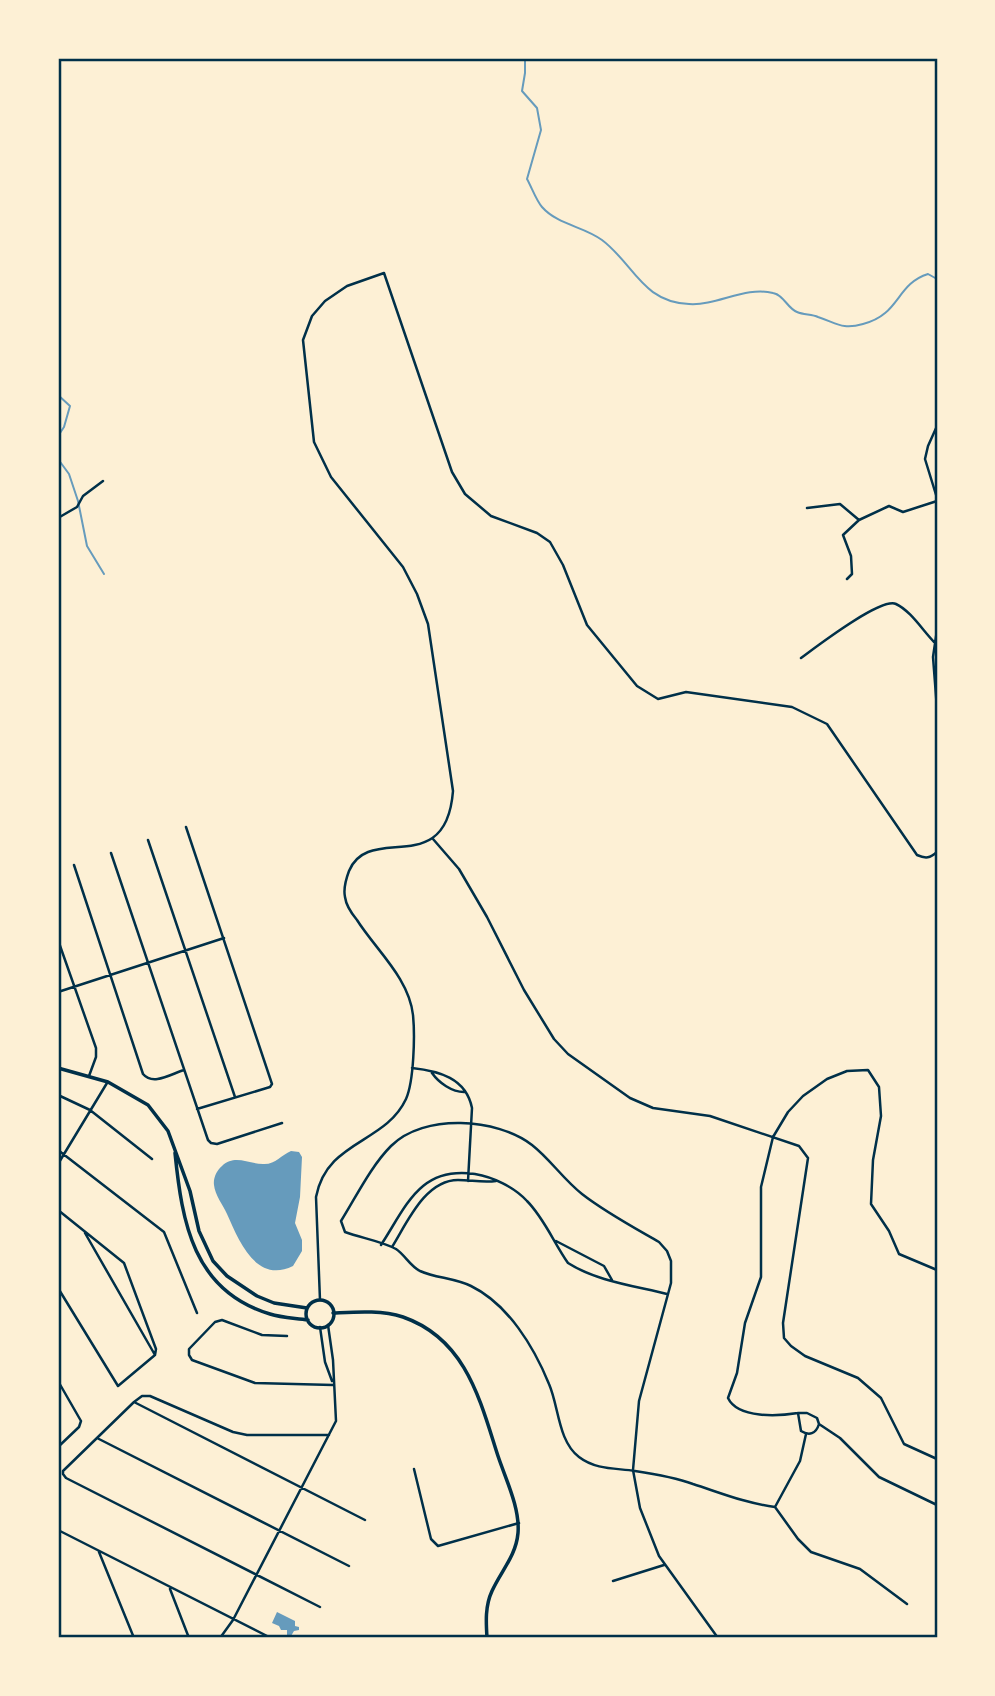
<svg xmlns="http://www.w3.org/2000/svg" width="995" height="1696" font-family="'Work Sans',sans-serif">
  <rect width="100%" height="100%" fill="#fdf0d5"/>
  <path fill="#669bbc" d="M291,1151L299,1152L302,1157L300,1197L295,1223L302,1240V1251L293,1266C256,1284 239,1241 227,1214C223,1205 215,1195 214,1185C213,1178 217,1170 222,1166C235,1154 248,1164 263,1164C275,1165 281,1155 291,1151Z
    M277,1612L295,1621V1626L299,1627V1630L294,1631L291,1636L287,1635V1630H281L279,1626L272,1623Z"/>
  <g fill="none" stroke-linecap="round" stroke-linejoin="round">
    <path stroke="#669bbc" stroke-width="2" d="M525,58V73L522,91L537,108L541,130L527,179C532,188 536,200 542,207C558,225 583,226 602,240C634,264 642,302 689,304C717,306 745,286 773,293C784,295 787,308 797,312C804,315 812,314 818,317C837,323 842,330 863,324C900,315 896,284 928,274L937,279
      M58,395L70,406L64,427L58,436
      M58,459L69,474L78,501L87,546L104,574"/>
    <path stroke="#003049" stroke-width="2.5" d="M937,426L928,446L925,459L937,498
      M807,508L840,504L859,520L889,506L903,512L937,501
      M58,518L77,507L83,496L103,481
      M847,579L852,574L851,556L843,535L859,520
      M937,630L933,657L937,709
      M801,658C816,647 881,597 896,604C911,611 923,631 935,643
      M186,827L272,1084L270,1087L197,1109
      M433,839L459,869L487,917L524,990L554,1039L568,1054L630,1098L653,1108L710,1116L799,1146L808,1158L783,1323L784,1338L791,1346L805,1356L858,1378L881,1398L904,1444L937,1459
      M148,840L235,1097
      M111,853L208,1140L211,1143L217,1144L282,1123
      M74,865L143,1074C153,1086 171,1074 184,1070
      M58,940L96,1048V1057L89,1076
      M58,992L224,938
      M412,1068C439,1071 466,1078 472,1108L468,1181
      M432,1073C439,1083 452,1092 464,1092
      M58,1095L90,1110L152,1159
      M58,1150L164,1232L197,1313
      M58,1164L107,1083
      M58,1210L124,1263L156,1349L155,1355
      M85,1233L155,1355
      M556,1241L604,1266L612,1280
      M381,1245C407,1205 420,1166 475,1174C493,1177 514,1187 527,1201C544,1218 554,1243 568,1263C596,1281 635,1286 667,1294
      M392,1247C407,1223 425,1180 458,1180C471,1180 483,1183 496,1181
      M58,1288L118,1386L155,1355
      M320,1300L316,1197C327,1140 385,1144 406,1099C414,1081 415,1035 413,1015C409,978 376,950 357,920C352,914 346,905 345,897C343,888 346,879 349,871C369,822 446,881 453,791L428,624L417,594L403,567L331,477L314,442L303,340L312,316L325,301L347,286L384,273L452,472L465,494L491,516L537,533L550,542L563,565L587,625L637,686L658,699L686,692L792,707L827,724L917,855C926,859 930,858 937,852
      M320,1327L325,1362L332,1381
      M287,1336L262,1335L222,1320L215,1322L189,1349V1355L192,1360L255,1383L333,1385
      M58,1381L81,1421L79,1427L58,1447
      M134,1402L365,1520
      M798,1413C779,1416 738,1419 728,1398L737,1373L745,1323L761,1277V1187L773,1137L788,1112L803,1096L827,1079L847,1071L868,1070L879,1087L881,1116L873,1160L871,1204L889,1231L899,1254L937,1270
      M819,1424C816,1434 809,1436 801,1431L798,1413H807L817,1418L819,1424L840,1438L879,1477L937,1505
      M97,1438L349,1566
      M414,1469L431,1539L438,1546L519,1523
      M775,1507L800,1461L806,1434
      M58,1530L271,1638
      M99,1552L134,1638
      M613,1581L664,1565
      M170,1589L189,1638
      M320,1607L66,1478L63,1474V1471L134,1402L142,1396H150L233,1432L247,1435H329
      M58,1637V1638
      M220,1638L233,1620L336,1421L333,1360L328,1325
      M718,1638L659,1556L640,1508L633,1470L639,1401L671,1283V1261L667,1251L659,1242C633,1227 605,1212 582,1194C563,1179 550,1159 532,1145C497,1118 424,1113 391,1146C371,1166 356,1197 341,1221L345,1232C361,1238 381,1241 396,1249C405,1255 410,1266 420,1271C436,1278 454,1278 471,1286C508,1304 534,1347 549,1384C559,1407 558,1441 579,1457C596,1470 616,1468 635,1471C655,1474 674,1477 693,1484C721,1493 745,1503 775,1507L798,1539L811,1552L860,1569L907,1604"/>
    <path stroke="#003049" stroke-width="3.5" d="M58,1068L108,1082L148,1105L168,1131L190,1191L199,1231L213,1261L227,1276L257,1296L274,1303L307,1308
      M175,1153C182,1222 193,1291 270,1314C282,1318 296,1318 308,1320
      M306 1314a14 14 0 1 1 28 0a14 14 0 1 1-28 0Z
      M333,1313C356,1312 381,1310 403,1317C466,1339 480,1400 498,1456C506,1480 520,1508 518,1533C516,1556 501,1571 492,1591C485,1606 486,1622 487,1638"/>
  </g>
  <rect width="995" height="1696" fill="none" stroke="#fdf0d5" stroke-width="119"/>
  <rect x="60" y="60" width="876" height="1576" fill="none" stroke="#003049" stroke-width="2.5"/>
</svg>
